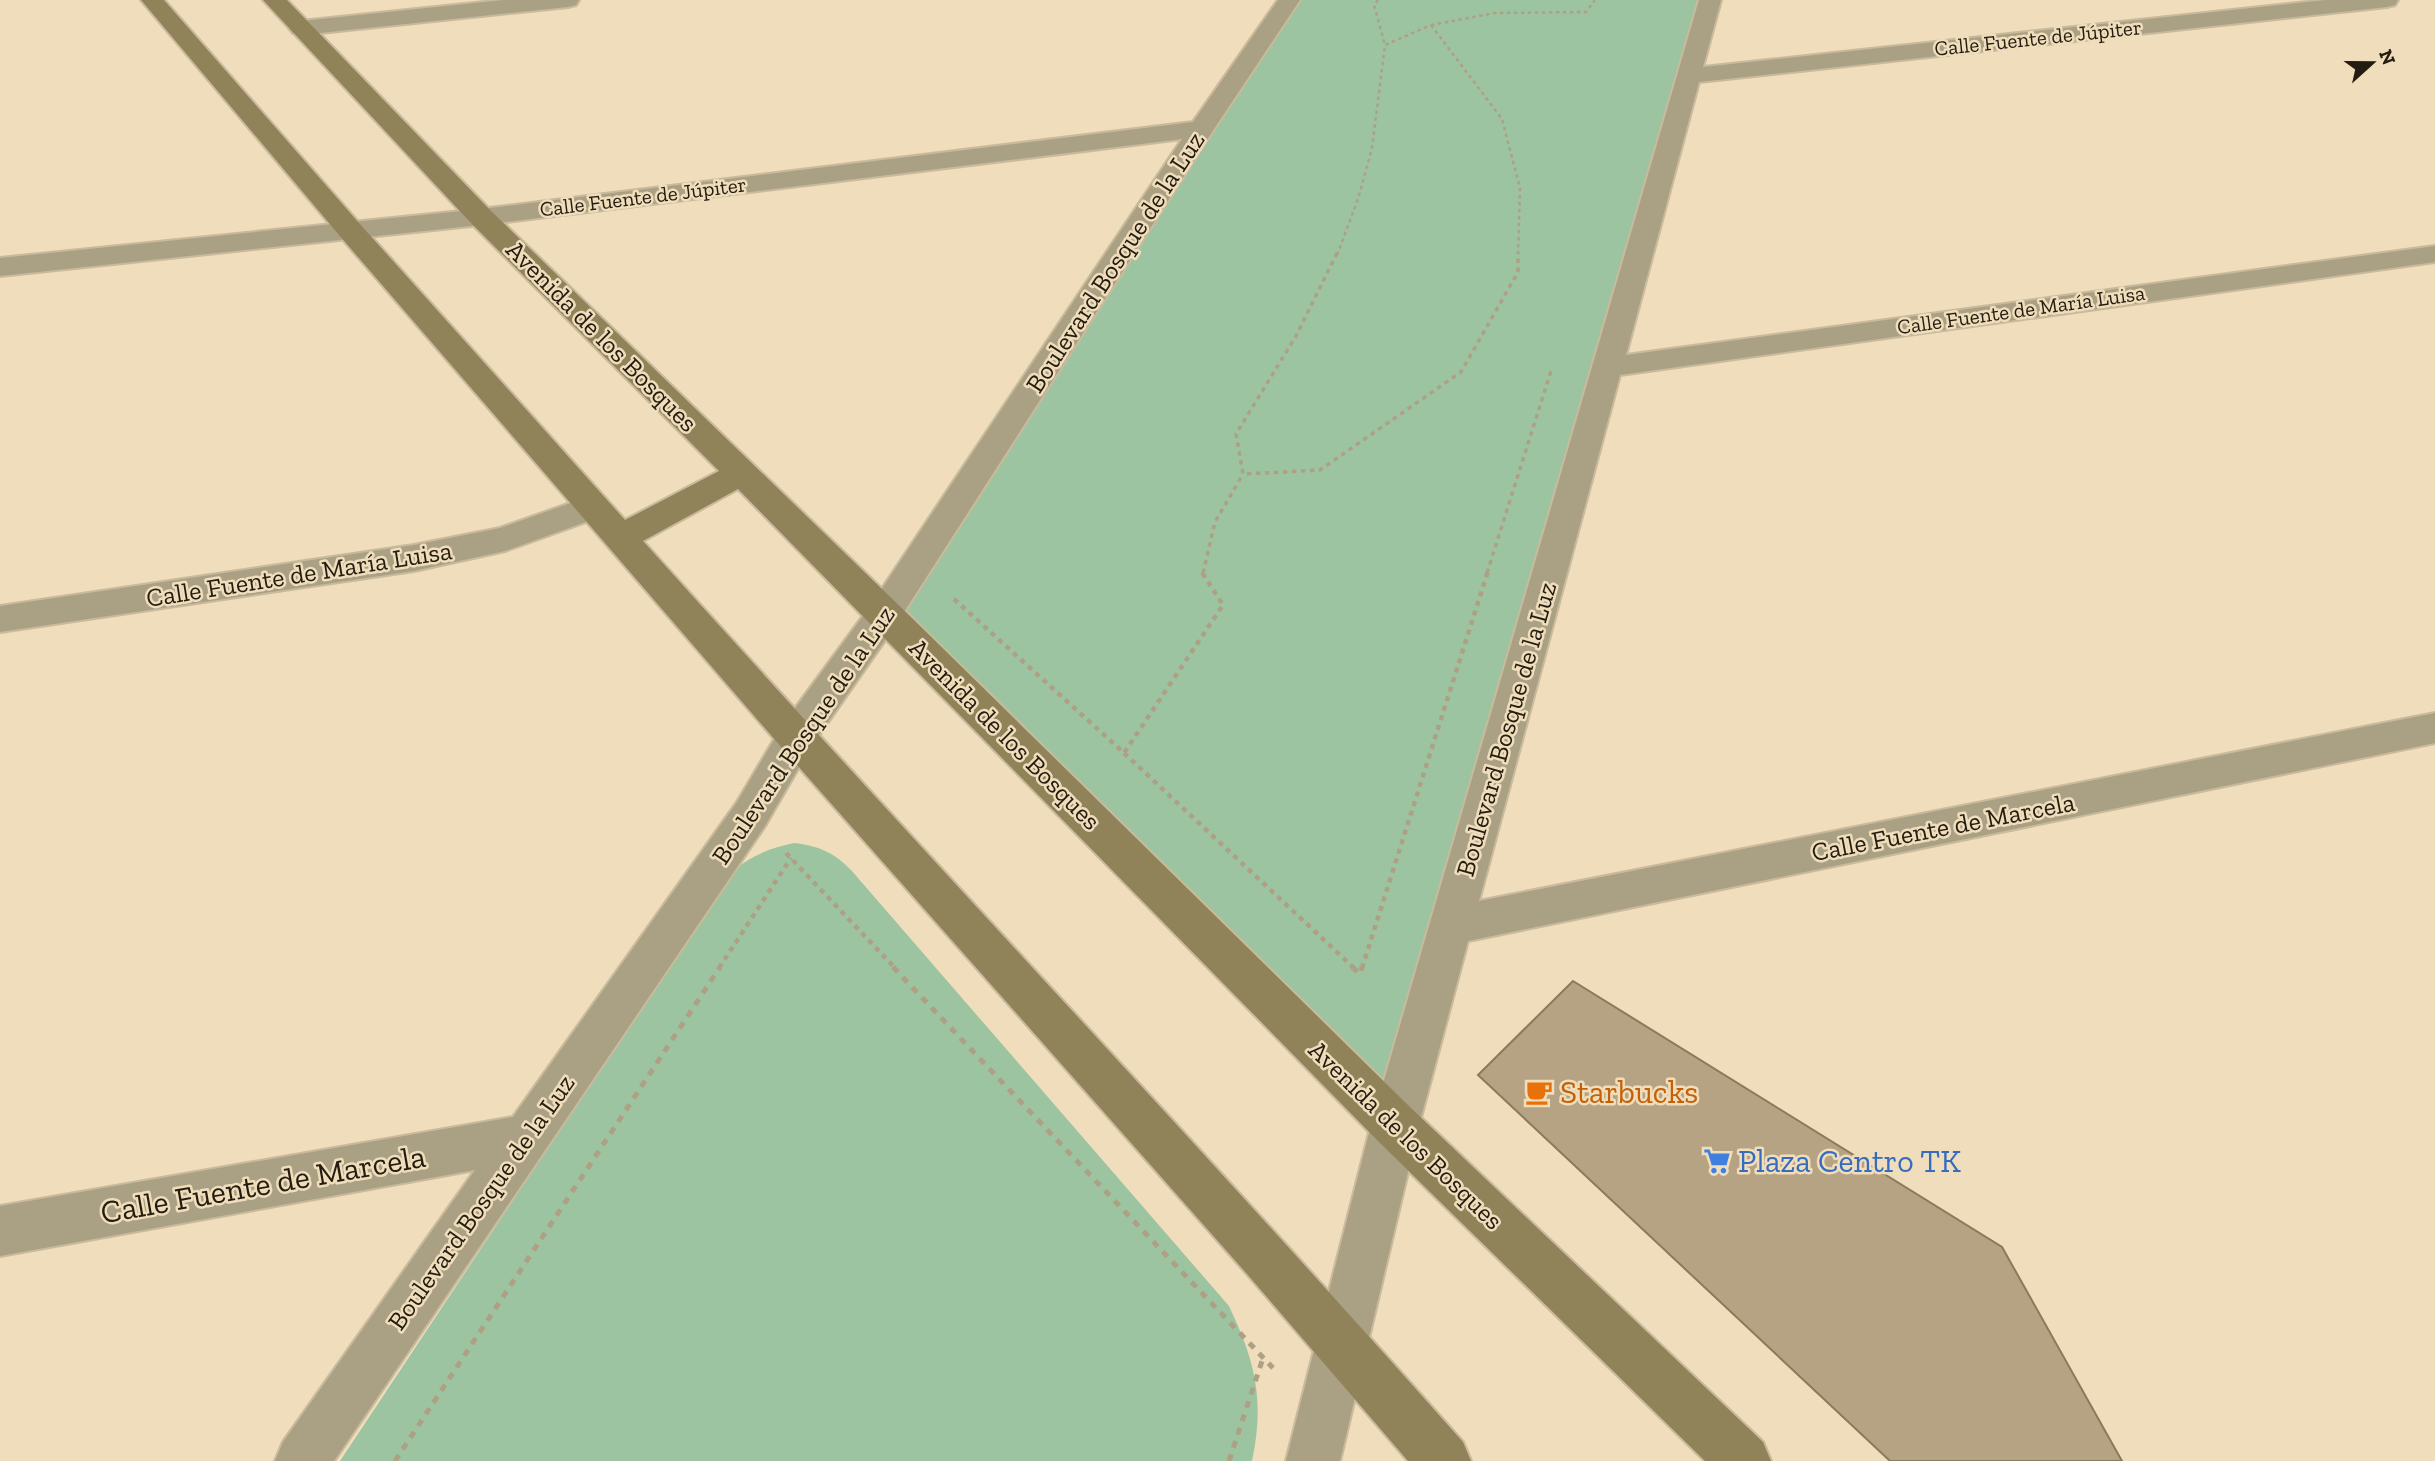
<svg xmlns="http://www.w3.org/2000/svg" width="2435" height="1461" font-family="'Zilla Slab',serif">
  <rect width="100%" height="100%" fill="#efddbb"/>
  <path fill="#9dc4a0" d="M1296,0H1701L1383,1093L883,602Z
    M794,843C819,846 833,852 851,870L1229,1306C1255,1361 1265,1399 1252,1461H340L731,872C751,856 769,848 794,843Z"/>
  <path fill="#b5a383" stroke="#8b7a5b" stroke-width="2" d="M1573,981L2002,1247L2122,1461H1890L1478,1075Z"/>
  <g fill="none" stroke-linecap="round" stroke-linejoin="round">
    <defs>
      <path id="street" d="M503,0H579L576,5L568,7L301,35L293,33L289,28L293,23L301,21Z
        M1278,0H1300L1214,129L897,623L810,748L765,826L334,1461H275L283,1442L475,1170L0,1256V1206L513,1117L737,802L782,726L871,605L1182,139L481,225L0,276V258L481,209L1193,122Z
        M1699,0H1721L1703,67L2325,0H2398L2395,5L2387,7L1699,82L1626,355L2435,246V262L1620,375L1479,901L2435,713V743L1468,941L1419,1125L1340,1461H1286L1371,1125Z
        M593,495L605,499L610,507L605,515L505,551L414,571L0,632V606L414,545L500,528Z"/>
      <path id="secondary" d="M141,0H164L359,223L625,520L719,471L471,223L263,0H287L491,211L913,619L1412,1109L1763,1442L1771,1461H1705L1378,1141L738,489L643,541C914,843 1194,1138 1463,1442L1471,1461H1408L1247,1274L782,748L339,235Z"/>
    </defs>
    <use href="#street" stroke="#caba9c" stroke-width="4"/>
    <use href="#secondary" stroke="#caba9c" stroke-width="4"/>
    <path stroke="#aea085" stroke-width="2.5" stroke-dasharray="3.5 3.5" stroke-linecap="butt" d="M1378,0L1374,5L1385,45
      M1431,25L1502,119L1520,188L1518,255
      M1431,25L1495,13L1586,12L1595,0
      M1337,255L1358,199L1372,148L1385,45L1431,25"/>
    <path stroke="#aea085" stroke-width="3.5" stroke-dasharray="4.5 4.5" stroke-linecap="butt" d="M1337,253L1296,336L1236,434L1243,474L1320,470L1461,372L1518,272V253
      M1203,573L1215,522L1243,474
      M1487,573L1551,371"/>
    <path stroke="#aea085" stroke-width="4.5" stroke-dasharray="5 5" stroke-linecap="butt" d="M954,599L1124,753L1223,605L1203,574L1204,571
      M1124,753L1354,968
      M786,853L895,968
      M719,968L791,858
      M1362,968L1488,571"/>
    <path stroke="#aea085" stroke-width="5" stroke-dasharray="7 7" stroke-linecap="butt" d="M893,967L1273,1368
      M1352,967L1360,974L1362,967
      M395,1461L720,967
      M1229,1461L1263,1358"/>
    <use href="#street" fill="#aaa185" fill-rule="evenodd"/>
    <use href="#secondary" fill="#908359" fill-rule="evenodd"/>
  </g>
  <defs>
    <symbol id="cafe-bare" viewBox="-9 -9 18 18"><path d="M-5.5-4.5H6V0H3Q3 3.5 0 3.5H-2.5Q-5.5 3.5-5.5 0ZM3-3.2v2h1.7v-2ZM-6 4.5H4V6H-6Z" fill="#e8710a" stroke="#efddbb" stroke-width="2.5" paint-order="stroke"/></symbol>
    <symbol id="supermarket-bare" viewBox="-9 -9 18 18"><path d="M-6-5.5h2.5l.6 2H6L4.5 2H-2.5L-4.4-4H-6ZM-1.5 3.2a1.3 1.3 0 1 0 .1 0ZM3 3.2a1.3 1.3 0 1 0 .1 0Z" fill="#3f7fe0" stroke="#efddbb" stroke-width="2.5" paint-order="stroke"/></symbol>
  </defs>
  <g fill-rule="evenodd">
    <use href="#cafe-bare" x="1520" y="1073" width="38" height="38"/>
    <use href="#supermarket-bare" x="1698" y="1142" width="38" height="38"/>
  </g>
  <g text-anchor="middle" stroke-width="5" stroke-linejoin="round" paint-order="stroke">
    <g font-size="21" fill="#231c10" stroke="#efddbb">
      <text transform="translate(2038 38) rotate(-6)" y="7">Calle Fuente de Júpiter</text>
      <text transform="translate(643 197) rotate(-7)" y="7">Calle Fuente de Júpiter</text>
      <text transform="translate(2021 310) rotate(-8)" y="7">Calle Fuente de María Luisa</text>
    </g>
    <g font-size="26" fill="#231c10" stroke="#efddbb">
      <text transform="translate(1115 262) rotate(-57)" y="9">Boulevard Bosque de la Luz</text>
      <text transform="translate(602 336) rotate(45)" y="9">Avenida de los Bosques</text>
      <text transform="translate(299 574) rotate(-9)" y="9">Calle Fuente de María Luisa</text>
      <text transform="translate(1506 729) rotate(-74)" y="9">Boulevard Bosque de la Luz</text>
      <text transform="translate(1005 734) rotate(45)" y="9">Avenida de los Bosques</text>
      <text transform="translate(803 735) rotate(-56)" y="9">Boulevard Bosque de la Luz</text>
      <text transform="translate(1943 827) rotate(-11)" y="9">Calle Fuente de Marcela</text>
      <text transform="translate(1406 1135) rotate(44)" y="9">Avenida de los Bosques</text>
      <text transform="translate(481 1202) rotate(-55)" y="9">Boulevard Bosque de la Luz</text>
    </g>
    <g font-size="32" fill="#c56008" stroke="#efddbb" text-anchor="start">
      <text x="1560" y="1103">Starbucks</text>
    </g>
    <g font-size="32" fill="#366cbe" stroke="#efddbb" text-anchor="start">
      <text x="1738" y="1172">Plaza Centro TK</text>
    </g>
    <g font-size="32" fill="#231c10" stroke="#efddbb">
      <text transform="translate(263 1184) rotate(-10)" y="11">Calle Fuente de Marcela</text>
    </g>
  </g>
  <g transform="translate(2372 63) rotate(69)" stroke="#efddbb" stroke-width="5" paint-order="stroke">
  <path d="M0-5L12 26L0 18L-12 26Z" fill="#231c10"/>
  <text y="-10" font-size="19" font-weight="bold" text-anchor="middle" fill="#231c10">N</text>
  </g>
</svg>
